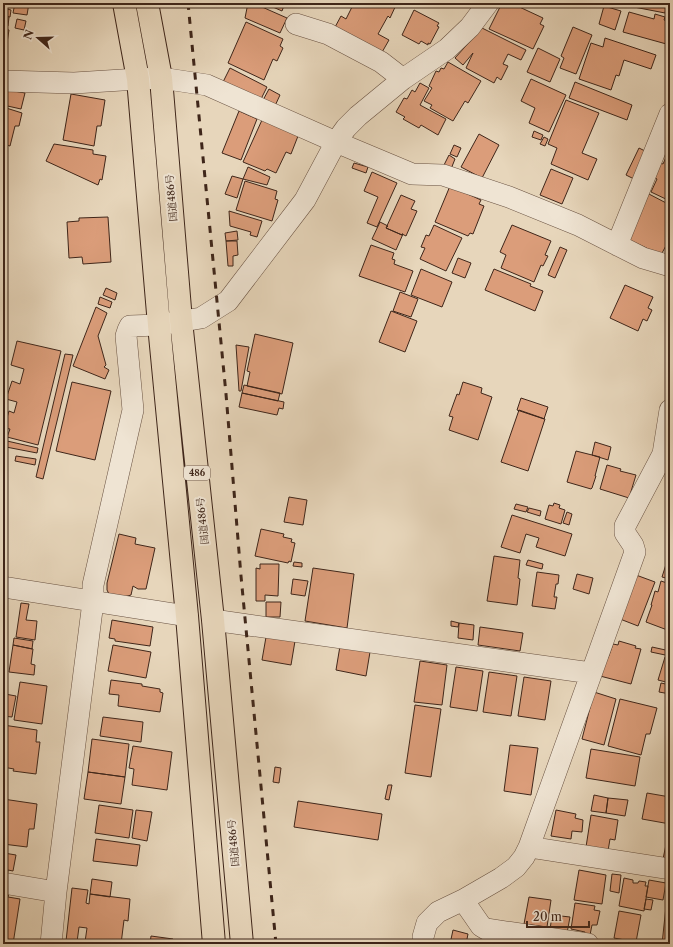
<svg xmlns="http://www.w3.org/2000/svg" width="673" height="947" font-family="'Libre Caslon Text','Noto Serif JP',serif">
  <rect width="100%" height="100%" fill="#e7d6bb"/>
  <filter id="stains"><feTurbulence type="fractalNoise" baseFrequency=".005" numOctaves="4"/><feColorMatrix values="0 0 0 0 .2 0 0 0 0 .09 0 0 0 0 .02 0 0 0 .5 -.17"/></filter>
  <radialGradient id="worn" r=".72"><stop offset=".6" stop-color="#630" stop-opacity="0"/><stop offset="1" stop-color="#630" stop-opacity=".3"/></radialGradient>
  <path fill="#db9d7a" stroke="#3f261a" d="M15,3H29L27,15L13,13Z
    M248,3H253L287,18L280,33L245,18Z
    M267,3H285L282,11L266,4Z
    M354,3H397L390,18L388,16L378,34L389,40L381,54L334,29L341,16L346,19Z
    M502,3H505L512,6L513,4L543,18L540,24L544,26L533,49L489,29Z
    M634,3H667L665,13L634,7Z
    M604,6L621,11L615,30L599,24Z
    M3,8L11,10L10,17L3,15Z
    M414,10L439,23L437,26L439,27L430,44L428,43V45L421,41L419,44L402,35Z
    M629,12L654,19L655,14L665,17L664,20L670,22V45L623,32Z
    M3,16L9,17L8,26H3Z
    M17,19L26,21L24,30L15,28Z
    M246,22L283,39L280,46L283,48L277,61L273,59L264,80L228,63Z
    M573,27L592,35L576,74L560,68L564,58L561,56Z
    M482,28L526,50L521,60L508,54L503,64L508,66L501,80L497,77L494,83L466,68L473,53L463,65L455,58Z
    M3,29L9,30L3,68Z
    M605,38L656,55L651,69L624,60L619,76L616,75L611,90L579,79L591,43L603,47Z
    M538,48L560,59L550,82L527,72Z
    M448,62L481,81L468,103L465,101L453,121L430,108L432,105L424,101L432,88L429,86L436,71L439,72L441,68L444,69Z
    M230,68L267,87L260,101L223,82Z
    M531,79L566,95L549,132L529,123L535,108L521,101Z
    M575,82L632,105L627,120L569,98Z
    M420,83L429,88L420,105L446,119L438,135L421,125L419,128L403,119L405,117L396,112L404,98L407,99L412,90L415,92Z
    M3,89L25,93L21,109L3,105Z
    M269,89L280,95L274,108L262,102Z
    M71,94L105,100L101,126H97L94,146L63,140Z
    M566,100L599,113L582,153L597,159L588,180L551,164L557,148L548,144Z
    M3,107L22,113L19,126H15L10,146L3,144Z
    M239,111L257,119L241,160L222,153Z
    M262,120L298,136L291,154L286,152L276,173L267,169L265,171L243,162Z
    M534,131L543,135L541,140L532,137Z
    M479,134L499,145L482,178L461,167Z
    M544,137L548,139L545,146L540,144Z
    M54,144L93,150V154L106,156L102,180L100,179L98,185L46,161Z
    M454,145L461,148L457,157L450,154Z
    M639,148L649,153L636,180L626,175Z
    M449,155L455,159L451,169L444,165Z
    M667,155L670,156V201L651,192L657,179L654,177L660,163L663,164Z
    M354,163L368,167L366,173L352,168Z
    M248,167L270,177L267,185L243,179Z
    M551,169L573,178L562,204L540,195Z
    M372,172L397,183L377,227L367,223L378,197L364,191Z
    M232,176L243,179L237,198L225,194Z
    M245,181L277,191L275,199L278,200L272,221L236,210Z
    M450,186L481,200L479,204L484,206L473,234L470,233L468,236L435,222Z
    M647,193L670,205V238L661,255L625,238Z
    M401,195L415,201L411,209L417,211L406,236L402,234V235L386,228Z
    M229,211L262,221L257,237L250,235L251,232L230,226Z
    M108,217L111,262L83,264L82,257L69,258L67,222L79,221V218Z
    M380,222L388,226L386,228L402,235V234H403L396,250L372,239Z
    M434,225L462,238L446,271L420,259L425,248L421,247L426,235L429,236Z
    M512,225L551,241L545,255L548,256L543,266L541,265L534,282L501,268L506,255L500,252Z
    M237,231L238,240L226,241L225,233Z
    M226,241H237L238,255L233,256V266H228Z
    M371,245L394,253L392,259L395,260L394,264L413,271L405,292L359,276Z
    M560,247L567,250L555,278L548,275Z
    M458,258L471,263L465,278L452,273Z
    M421,269L452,282L442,307L411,295Z
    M494,269L531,284L530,286L543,291L535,311L485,290Z
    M625,285L653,297L648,308L652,310L647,321L643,319L638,331L610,318Z
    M106,288L117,293L115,300L103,295Z
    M400,292L418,299L411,317L393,311Z
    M100,297L112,302L110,308L98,304Z
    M96,307L107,313L98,336L106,365L104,367L109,370L105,379L73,366Z
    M391,311L417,321L405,352L379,342Z
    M255,334L293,343L282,394L247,386L250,372L247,371Z
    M17,341L61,351L38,445L7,437L10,429L4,428L9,411L14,413L17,402L6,399L12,381L20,384L24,369L11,365Z
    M236,345L249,347L241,391H239Z
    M65,354L73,355L43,479L36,477Z
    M72,382L111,391L95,460L56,451Z
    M463,382L482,388L481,393L492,397L478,440L449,430L453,417L449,416L457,394L459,395Z
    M244,385L280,393L278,401L242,393Z
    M242,393L284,402L283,409L279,408L277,415L239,407Z
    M521,398L548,407L544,419L517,410Z
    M519,410L545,419L528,471L501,462Z
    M7,441L38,448L37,453L6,447Z
    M595,442L611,447L608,460L592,455Z
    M576,451L600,457L595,476H596L592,488L591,489L567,482Z
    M16,456L36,459L35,465L15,461Z
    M607,465L621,469L620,471L636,475L629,498L600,489Z
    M289,497L307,500L303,525L284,522Z
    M554,503L560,505L559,508L565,510L561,524L545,519L549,505L553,506Z
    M516,504L528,507L526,512L514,509Z
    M529,508L541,511L540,516L527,512Z
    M567,512L572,514L569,525L563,523Z
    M512,515L572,534L565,556L536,547L539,538L526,534L520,553L501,547Z
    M261,529L284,534L283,537L292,539L291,542L295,543L291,562L289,561L288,563L255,556Z
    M119,534L136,538L135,544L155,548L146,589H138L133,586L131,595L121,598L109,594L107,590V583Z
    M494,556L520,560L518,578L520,579L517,605L487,601Z
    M668,558L670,559V579L662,577Z
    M528,560L543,564L542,569L526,565Z
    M294,562L302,563V567L293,566Z
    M260,564H279L278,596L265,595V601H256V568L260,569Z
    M313,568L354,574L347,628L305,621Z
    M537,572L559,575L558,584H556L554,597H557L555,609L532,606Z
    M577,574L593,578L589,594L573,589Z
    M636,575L655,582L638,626L620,619Z
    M293,579L308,581L305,596L291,594Z
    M661,581L670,584V631L646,622L652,605H651L655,591L658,592Z
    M266,602H281L280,617H266Z
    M21,603L29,604L26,620L37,621L35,640L16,637Z
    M112,620L153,627L150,646L115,641V639L109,638Z
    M451,621L459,623L458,627L451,626Z
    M459,623L474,625L473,640L458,638Z
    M480,627L523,633L520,651L478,645Z
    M266,637L295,641L291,665L262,660Z
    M14,638L33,641L32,649L13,645Z
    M619,641L636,646L635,648L641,649L631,684L600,676L606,658H608L613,644L618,645Z
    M13,645L33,649L31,664L35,665L34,675L9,672Z
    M113,645L151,652L146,678L108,671Z
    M340,646L370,652L366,676L336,670Z
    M652,647L670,651V656L651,652Z
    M665,657L670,658V683L658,680Z
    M420,661L447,665L442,705L414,702Z
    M456,667L483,671L477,711L450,707Z
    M489,672L517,676L511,716L483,712Z
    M524,677L551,681L545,720L518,716Z
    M111,680L142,684V686L160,689V692L163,693L160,712L118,706L119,695L109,694Z
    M20,682L47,686L42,724L14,720Z
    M661,683L670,685V694L659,692Z
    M594,692L616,699L604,745L582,739Z
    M5,694L16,696L12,717L3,716V707Z
    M620,699L657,708L650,734H646L641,755L608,746Z
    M415,705L441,709L431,777L405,773Z
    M103,717L143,722L141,742L100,736Z
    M3,725L37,730L36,742H40L36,774L13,771L14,769L3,767V747H7V744H3Z
    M92,739L129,744L125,777L88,772Z
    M510,745L538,748L531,795L504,791Z
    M133,746L172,752L167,790L132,785L134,769L129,768Z
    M591,749L640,757L635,786L586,778Z
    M275,767L281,768L279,783L273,782Z
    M88,772L125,777L121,804L84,799Z
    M388,785H392L389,800L385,799Z
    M647,793L670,797V824L642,819Z
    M594,795L608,798L606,813L591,811Z
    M608,798L628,800L625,816L606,813Z
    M3,799L37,804L34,829H29L27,847L3,844Z
    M298,801L382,814L378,840L294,827Z
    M99,805L133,810L129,838L95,833Z
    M136,810L152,812L147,841L132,838Z
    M556,810L576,814L575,818L583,820L582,832L572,831L571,839L551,836Z
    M591,815L618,820L615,840L610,839L608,851L586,847Z
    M669,830H670V860L663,859Z
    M96,839L140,845L137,866L93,861Z
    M3,849H5L4,853L16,855L13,871L8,870L7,876L3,875Z
    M579,870L606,875L602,904L574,900Z
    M612,874L621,875L619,893L610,891Z
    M624,878L633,880V883H638L639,881L646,882L645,886H648L644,911L619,906Z
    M92,879L112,882L110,897L90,894Z
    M649,880L666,883L663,900L646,897Z
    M72,888L88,890L86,903L89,904L90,894L130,899L128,921L124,920L121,944H105L85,942L87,928L79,927L77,942L66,941Z
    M3,894H9L8,897L20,899L13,944L3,943Z
    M529,897L551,900L547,927L524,924Z
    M667,897L670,898V944H662Z
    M646,899L653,900L651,910L644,909Z
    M575,903L595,906L594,910L600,911L597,925H592L590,935L584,934L585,932L571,929Z
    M619,911L641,915L636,942L614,938Z
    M552,915L570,917L567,933L550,930Z
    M453,930L468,934L466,944H450Z
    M151,936L173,939L172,944H150Z"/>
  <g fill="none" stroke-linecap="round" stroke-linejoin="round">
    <defs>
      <path id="minor" d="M296,24L328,34L381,62L403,79
        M3,81L74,83L138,79L161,78L207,85L336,142L412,174L443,175L509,197L578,225L643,258L670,266
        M617,245L670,114
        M3,587L187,616
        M213,620L591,673
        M529,847L670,869
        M3,883L56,892
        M463,900L481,926L486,929L588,944
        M51,944L56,892L93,602V585L133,410L126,336L128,330L130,326L159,325L201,318L228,301L305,200L336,142L346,128L358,116L403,79L447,49L470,27L488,3
        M423,944V937L427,923L438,912L463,900L501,878L516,867L524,857L529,847L635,552L633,545L625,533V526L663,454L670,410"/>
      <path id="trunk" d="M124,3L138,79L159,325L187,616L214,944
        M147,3L161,78L181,321L213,620L242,944"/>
    </defs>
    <use href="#minor" stroke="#695242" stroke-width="22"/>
    <use href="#trunk" stroke="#3f261a" stroke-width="24"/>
    <use href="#minor" stroke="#efe4d3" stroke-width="21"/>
    <use href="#trunk" stroke="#e7d6bb" stroke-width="22"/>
    <path stroke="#3f261a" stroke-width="3" stroke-dasharray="7 7" stroke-linecap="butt" d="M188,3L226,394L241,576L276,944"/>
  </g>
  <g text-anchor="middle" stroke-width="4" stroke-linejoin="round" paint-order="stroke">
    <rect fill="#efe4d3" stroke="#745f52" stroke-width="1" x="184" y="466" width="26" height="14" rx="3"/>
    <g font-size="9" font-weight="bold" fill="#3f261a">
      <text x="197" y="476">486</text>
    </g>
    <g font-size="10" fill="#3f261a" stroke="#efe4d3">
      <text transform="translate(171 198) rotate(-95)" y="4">国道486号</text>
      <text transform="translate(202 521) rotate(-96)" y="4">国道486号</text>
      <text transform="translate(233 843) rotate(-95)" y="4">国道486号</text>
    </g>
  </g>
  <rect width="673" height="947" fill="none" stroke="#e7d6bb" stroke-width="16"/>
  <rect x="4" y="4" width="665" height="939" fill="none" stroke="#3f261a" stroke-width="2"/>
  <rect x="8" y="8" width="657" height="931" fill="none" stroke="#3f261a"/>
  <g transform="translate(38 38) rotate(290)" stroke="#efe4d3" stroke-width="3" paint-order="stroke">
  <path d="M0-3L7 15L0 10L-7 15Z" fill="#3f261a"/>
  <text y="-6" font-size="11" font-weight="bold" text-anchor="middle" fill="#3f261a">N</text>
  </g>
  <path d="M527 921v6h62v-6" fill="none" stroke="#3f261a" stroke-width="2"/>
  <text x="533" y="921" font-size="12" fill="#3f261a" stroke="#efe4d3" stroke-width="3" paint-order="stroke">20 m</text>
  <rect width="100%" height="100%" filter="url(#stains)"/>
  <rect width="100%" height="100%" fill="url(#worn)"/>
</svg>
